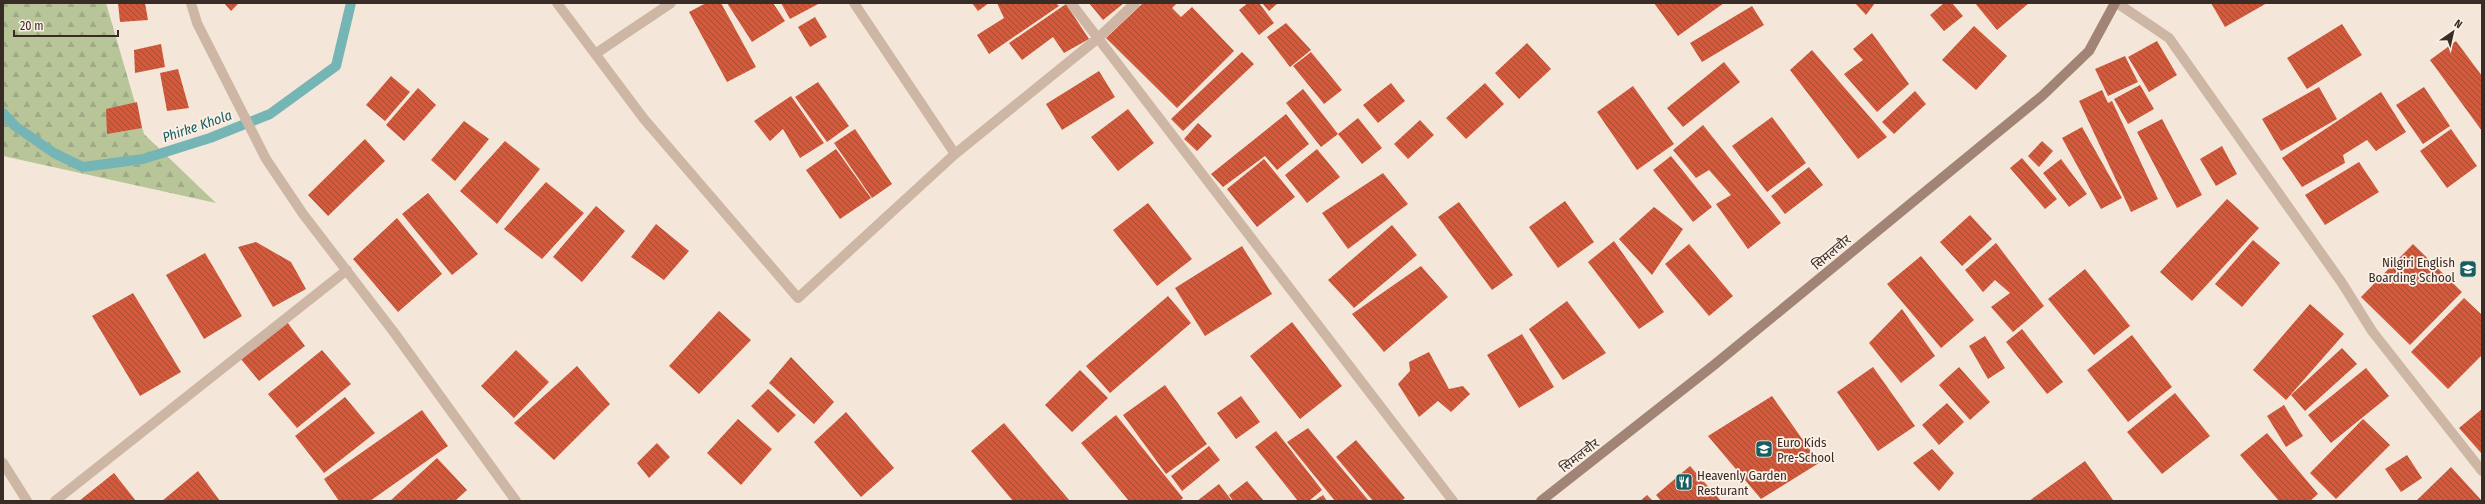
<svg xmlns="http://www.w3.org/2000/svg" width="2485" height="504" font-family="'Fira Sans Condensed','Noto Sans Devanagari',sans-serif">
  <defs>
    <pattern id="forest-firs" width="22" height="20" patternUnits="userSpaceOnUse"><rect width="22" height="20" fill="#b8c598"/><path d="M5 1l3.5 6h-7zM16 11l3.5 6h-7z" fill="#9fa983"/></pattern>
    <pattern id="building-back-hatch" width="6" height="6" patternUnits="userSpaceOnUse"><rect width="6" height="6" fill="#d3593a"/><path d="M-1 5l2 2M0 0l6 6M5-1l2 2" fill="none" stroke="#ac4a31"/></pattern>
  </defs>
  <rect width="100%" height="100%" fill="#f4e7da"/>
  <path fill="url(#forest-firs)" d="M3,3H106L144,134L216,203L3,156Z"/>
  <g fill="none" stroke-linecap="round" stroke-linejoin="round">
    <path stroke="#76b5b5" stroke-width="10" d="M3,113L15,126L54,153L83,167L143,159L210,138L270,114L336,66L351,3"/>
  </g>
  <path fill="url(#building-back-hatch)" d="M118,3H145L148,20L120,22Z
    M224,3H239L231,11Z
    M706,3H721L756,67L727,82L689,12Z
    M727,3H773L785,21L752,42Z
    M781,3H820L790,19Z
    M972,3H989L978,11Z
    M997,3H1056L1059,6L989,54L977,35L1004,18Z
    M1089,3H1124L1103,20Z
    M1143,3H1177L1172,8L1181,17L1192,7L1234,51L1177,108L1106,38Z
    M1248,3H1259L1274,23L1259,35L1239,10Z
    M1262,3H1278L1269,11Z
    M1654,3H1724L1678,36Z
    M1855,3H1875L1866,15Z
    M1944,3H1952L1963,16L1944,31L1930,15Z
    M1975,3H2029L1997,30Z
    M2211,3H2267L2225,27Z
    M1066,4L1089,39L1064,53L1053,37L1022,60L1009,43Z
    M1752,6L1764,25L1702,62L1690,43Z
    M815,17L827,37L810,47L798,27Z
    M1286,23L1311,50L1290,67L1267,37Z
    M2342,24L2362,55L2307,89L2287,58Z
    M1974,26L2007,56L1976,90L1942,60Z
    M1872,33L1909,84L1877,112L1844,74L1863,60L1853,49Z
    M2157,41L2177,75L2149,92L2128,57Z
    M2456,41L2482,76V131L2430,60Z
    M1527,43L1551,69L1519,99L1495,73Z
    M161,44L165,67L135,73L134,50Z
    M1812,50L1887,137L1858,159L1790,70Z
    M1242,52L1254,64L1183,131L1171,119Z
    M1311,52L1342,90L1324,104L1293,66Z
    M2125,56L2138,82L2108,96L2095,69Z
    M1724,62L1740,82L1683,127L1667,108Z
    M178,69L189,108L167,111L160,73Z
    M1099,71L1115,97L1062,130L1046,104Z
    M391,76L410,92L385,121L366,105Z
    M818,82L849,126L827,142L795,97Z
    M1391,83L1405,101L1378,123L1363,105Z
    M1485,83L1504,104L1466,139L1446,118Z
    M2140,85L2154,109L2128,124L2114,99Z
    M1633,86L1674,144L1637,170L1597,112Z
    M2319,87L2337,119L2281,151L2262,119Z
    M2424,87L2450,126L2423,144L2396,105Z
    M418,88L436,105L404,141L386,125Z
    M1303,89L1338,134L1321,147L1286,103Z
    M2102,90L2108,103L2112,101L2158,199L2131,212L2079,101Z
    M1915,91L1926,104L1894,134L1882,122Z
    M2381,92L2406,132L2376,151L2367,140L2343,155L2345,163L2302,187L2282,158Z
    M791,96L824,143L800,158L783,129L770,141L754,121Z
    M137,102L142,128L107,134L106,109Z
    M1128,109L1154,143L1118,171L1091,137Z
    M1286,114L1309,144L1277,170L1265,156L1223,187L1211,174Z
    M1772,117L1806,163L1767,192L1732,146Z
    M1358,118L1382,148L1362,164L1338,134Z
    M2162,119L2202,195L2177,208L2137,132Z
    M1420,120L1434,135L1408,159L1394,144Z
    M464,121L489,139L455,181L431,160Z
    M1198,123L1212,136L1197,151L1184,139Z
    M1703,125L1781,223L1748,249L1716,204L1731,195L1709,170L1696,178L1673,150Z
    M2082,127L2122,198L2101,209L2062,138Z
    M855,129L892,184L872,198L834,143Z
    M2451,129L2477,166L2447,188L2420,151Z
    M365,139L385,161L328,216L308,195Z
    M505,141L540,169L497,224L460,191Z
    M2042,141L2053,151L2039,167L2028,156Z
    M2222,146L2237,174L2216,186L2200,159Z
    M836,149L871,198L840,219L806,170Z
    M1317,149L1340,177L1307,203L1285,175Z
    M1671,156L1712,207L1693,222L1653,170Z
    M2022,158L2057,199L2045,209L2010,168Z
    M1264,159L1295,197L1257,227L1227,189Z
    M2061,159L2087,194L2069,207L2043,173Z
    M2359,162L2379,192L2325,225L2305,195Z
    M1809,167L1823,185L1785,214L1771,196Z
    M1383,173L1408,204L1348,249L1322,213Z
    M546,182L584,213L542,259L504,229Z
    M428,193L478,254L452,275L402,214Z
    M2227,199L2259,228L2192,301L2160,272Z
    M1565,201L1594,242L1558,268L1529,227Z
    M1459,202L1513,275L1492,290L1438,217Z
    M1148,203L1192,259L1157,286L1113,230Z
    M596,206L625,231L582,282L553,257Z
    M1654,207L1683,229L1652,275L1619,239Z
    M1970,215L1992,239L1962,266L1940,242Z
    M397,218L442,274L398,312L353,259Z
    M656,224L689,251L664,280L631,257Z
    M1392,225L1417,255L1354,308L1328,280Z
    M2253,240L2280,263L2242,307L2215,284Z
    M1614,241L1664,312L1639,329L1588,262Z
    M256,242L291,262L306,289L273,307L238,247Z
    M1996,243L2044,306L2013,332L1991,307L2010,293L1995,280L1983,292L1965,270Z
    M1689,244L1733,296L1709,316L1665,264Z
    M2413,244L2462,292L2410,345L2361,297Z
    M1242,246L1272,294L1205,336L1175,288Z
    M205,253L242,316L204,339L166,275Z
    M1921,256L1974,320L1941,348L1887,284Z
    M1421,266L1448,297L1384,352L1352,314Z
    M2085,269L2130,326L2094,355L2048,299Z
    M133,293L181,372L140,396L92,316Z
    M1168,296L1191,323L1110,393L1086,366Z
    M2464,298L2482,315V355L2448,389L2411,352Z
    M1567,301L1606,353L1563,380L1529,329Z
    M2310,304L2344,334L2286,400L2253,370Z
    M1902,309L1935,356L1901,383L1869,343Z
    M719,311L751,340L699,394L669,366Z
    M287,322L305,346L259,381L240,358Z
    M1292,322L1342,386L1300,419L1250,356Z
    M2022,329L2063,382L2047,394L2006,342Z
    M1522,334L1554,387L1519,408L1487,355Z
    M2132,335L2172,387L2128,422L2087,370Z
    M1985,336L2005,368L1988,379L1969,346Z
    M2342,348L2357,364L2305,411L2291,395Z
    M322,350L351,384L297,428L268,394Z
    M516,350L549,382L514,418L481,386Z
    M1429,352L1449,389L1463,386L1470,394L1451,412L1438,401L1419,417L1398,384L1410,371L1409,362Z
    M791,357L834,402L814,424L769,383Z
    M577,366L610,404L554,460L514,423Z
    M1873,367L1915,426L1878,451L1837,392Z
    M1959,367L1990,402L1970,420L1939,385Z
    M2366,368L2389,396L2331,443L2308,415Z
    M1080,370L1108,398L1072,432L1045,405Z
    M1165,385L1207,444L1166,474L1123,415Z
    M768,389L796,415L778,433L751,406Z
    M2175,393L2210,436L2162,474L2127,432Z
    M1241,396L1260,422L1236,439L1217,413Z
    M1772,396L1819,463L1761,499L1708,436Z
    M345,397L375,433L324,473L295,436Z
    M1947,403L1964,422L1939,445L1922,425Z
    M2284,405L2303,436L2286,447L2267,416Z
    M2482,409V454L2459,428Z
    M422,410L448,446L370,501H339L324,479Z
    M846,412L894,468L861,497L814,442Z
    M1116,415L1183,498L1180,501H1129L1081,443Z
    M738,419L772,449L741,485L707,453Z
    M2363,419L2390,445L2336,499L2310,473Z
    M1004,423L1070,501H1013L971,451Z
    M1308,428L1369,501H1335L1287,442Z
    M1276,431L1322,490L1309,501H1298L1255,447Z
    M2267,433L2318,494L2310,501H2279L2240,455Z
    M1356,440L1405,498L1401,501H1373L1336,457Z
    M657,443L670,457L649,478L637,463Z
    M1209,446L1220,460L1182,491L1171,476Z
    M1932,449L1954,473L1939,491L1913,463Z
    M2407,455L2422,478L2401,492L2385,469Z
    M437,458L467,490L455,501H390Z
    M2085,461L2113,500L2111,501H2029Z
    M1690,466L1721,501H1661L1656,495Z
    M2451,467L2482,501H2416Z
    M198,471L220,501H162Z
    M114,473L136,501H79Z
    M1247,481L1264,501H1233L1229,495Z
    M1219,484L1232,501H1197Z
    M1323,495L1327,501H1314Z
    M1647,495L1653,501H1640Z"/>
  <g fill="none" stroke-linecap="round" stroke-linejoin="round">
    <path stroke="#ceb6a5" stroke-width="10" d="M191,3L197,23L266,159L303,214L393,331L516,501
      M557,3L644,119L798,298L955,154L1097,39L1135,3
      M854,3L955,154
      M1071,3L1453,501
      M2117,3L2169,38L2342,283L2372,331L2482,471
      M595,54L671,3
      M3,463L27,501
      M55,501L347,270"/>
    <path stroke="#a28476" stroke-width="10" d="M1541,501L1714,365L2042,96L2089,51L2115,3"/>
  </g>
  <defs>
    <symbol id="school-square" viewBox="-11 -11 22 22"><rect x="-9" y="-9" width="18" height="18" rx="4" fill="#185d5f" stroke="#fbf1e7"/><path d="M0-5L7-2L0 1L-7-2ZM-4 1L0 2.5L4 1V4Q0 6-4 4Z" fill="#fff"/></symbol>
    <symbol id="restaurant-square" viewBox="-11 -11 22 22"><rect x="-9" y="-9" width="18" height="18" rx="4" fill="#185d5f" stroke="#fbf1e7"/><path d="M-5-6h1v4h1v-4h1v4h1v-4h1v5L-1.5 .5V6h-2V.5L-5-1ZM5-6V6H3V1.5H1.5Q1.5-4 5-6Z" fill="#fff"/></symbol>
  </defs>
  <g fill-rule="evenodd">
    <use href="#school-square" x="2458" y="259" width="20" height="20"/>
    <use href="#school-square" x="1754" y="439" width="20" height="20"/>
    <use href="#restaurant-square" x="1674" y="472" width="20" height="20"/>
  </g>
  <g text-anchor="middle" stroke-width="3.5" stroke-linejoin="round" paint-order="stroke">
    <g font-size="13" fill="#392c27" stroke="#fbf1e7">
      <text transform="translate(1831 252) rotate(-40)" y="5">सिमलचौर</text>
      <text transform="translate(1579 455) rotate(-38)" y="5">सिमलचौर</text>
    </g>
    <g font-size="13" fill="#392c27" stroke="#fbf1e7" text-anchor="start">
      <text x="2455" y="267" text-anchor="end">Nilgiri English<tspan x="2455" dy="15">Boarding School</tspan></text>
      <text x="1777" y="447">Euro Kids<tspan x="1777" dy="15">Pre-School</tspan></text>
      <text x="1697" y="480">Heavenly Garden<tspan x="1697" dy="15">Resturant</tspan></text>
    </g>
    <g font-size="14" font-style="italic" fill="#185d5f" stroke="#fbf1e7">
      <text transform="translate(197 126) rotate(-19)" y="5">Phirke Khola</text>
    </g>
  </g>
  <rect width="2485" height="504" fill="none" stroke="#392c27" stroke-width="8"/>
  <g transform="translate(2453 32) rotate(34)" stroke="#fbf1e7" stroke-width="3" paint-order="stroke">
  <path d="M0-3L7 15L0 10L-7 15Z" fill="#392c27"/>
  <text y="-6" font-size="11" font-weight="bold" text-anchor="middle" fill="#392c27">N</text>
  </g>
  <path d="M14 30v6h104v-6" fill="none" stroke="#392c27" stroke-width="2"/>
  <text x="20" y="30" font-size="12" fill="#392c27" stroke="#fbf1e7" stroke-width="3" paint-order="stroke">20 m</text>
</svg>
